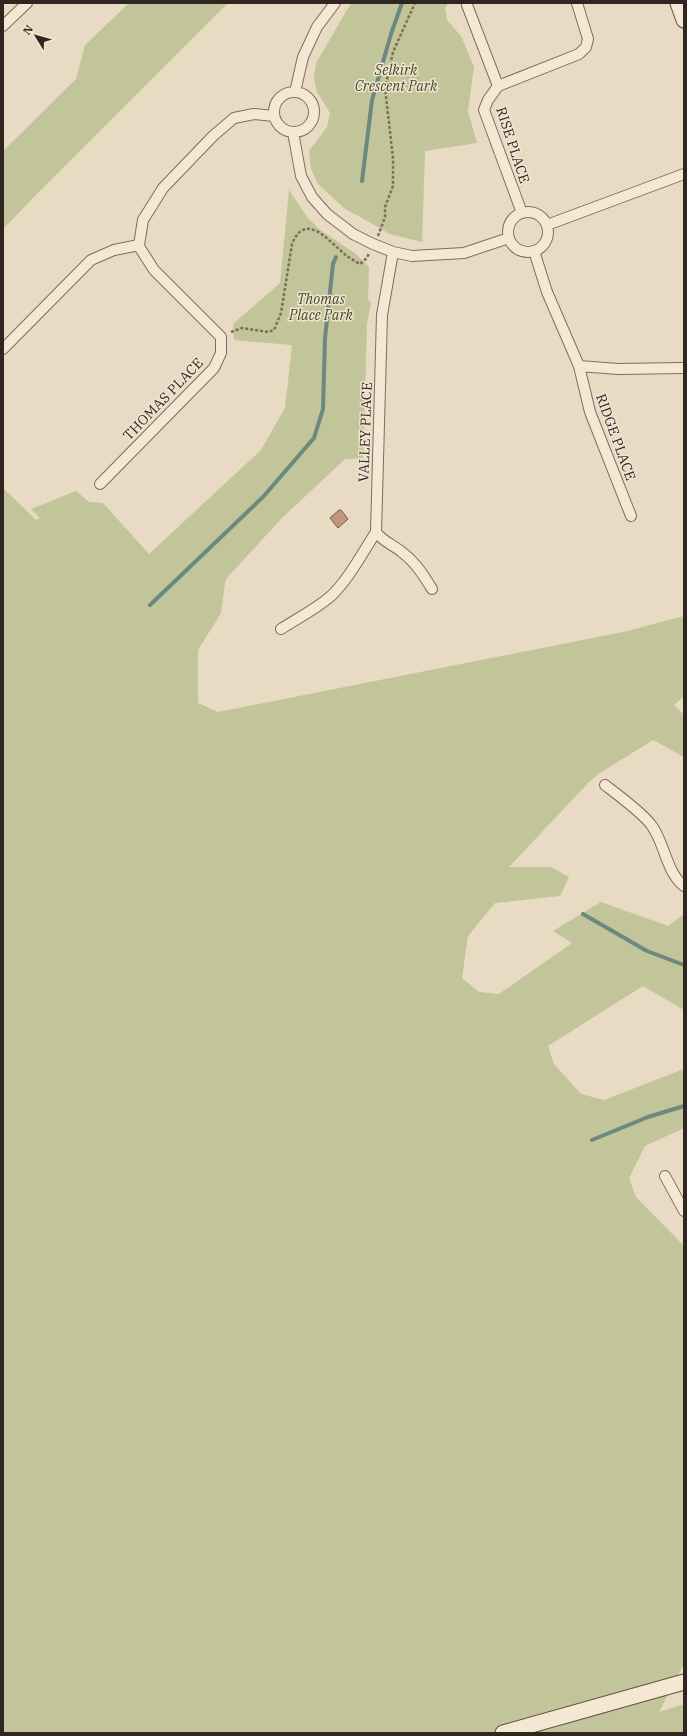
<svg xmlns="http://www.w3.org/2000/svg" width="687" height="1736" font-family="'IBM Plex Serif',serif">
  <rect width="100%" height="100%" fill="#e8dac3"/>
  <path fill="#c2c499" d="M129,3H228L33,198L3,229V151L76,79L85,45Z
    M351,3H448L445,8L447,20L461,36L474,67L468,111L477,143L425,151L422,242L390,234L344,208L318,184L311,169L309,151L327,127L330,113L317,92L314,79L316,63Z
    M289,190L307,217L319,229L356,254L369,267L368,299L371,303L367,324L363,458L345,459L281,519L227,578L225,582L221,613L198,650V703L218,712L623,632L684,616V696L674,705L684,715V757L653,740L600,773L590,781L509,867H551L569,877L560,896L495,903L468,936L462,978L479,992L499,994L572,943L553,931L601,902L668,926L684,914V1010L643,986L548,1046L554,1064L581,1094L604,1100L684,1069V1128L645,1146L629,1178L636,1197L684,1246V1664L659,1712L684,1704V1733H3V488L36,520L40,518L31,509L76,491L89,502L103,503L149,554L261,450L285,408L292,345L234,340L233,324L280,283Z"/>
  <g fill="none" stroke-linecap="round" stroke-linejoin="round">
    <path stroke="#6d887f" stroke-width="4" d="M362,181L372,100L391,34L402,3
      M150,605L263,497L314,438L323,409L325,338L333,264L336,257
      M583,914L647,951L684,965
      M592,1140L648,1117L684,1106"/>
  </g>
  <path fill="#c1957e" stroke="#7c5745" d="M339,510H341L348,519L338,528L330,518Z"/>
  <g fill="none" stroke-linecap="round" stroke-linejoin="round">
    <defs>
      <path id="street" d="M467,5L498,86
        M3,26L27,3
        M274 112a20 20 0 1 1 40 0a20 20 0 1 1-40 0Z
        M295,92L303,57L317,27L335,3
        M293,132L301,176L312,197L327,214L353,234L373,244L393,252L412,256L464,253L509,238
        M508 232a20 20 0 1 1 40 0a20 20 0 1 1-40 0Z
        M522,213L484,110L488,100L498,86L579,54L586,47L588,39L577,3
        M547,225L684,174
        M534,251L547,292L579,366L618,369L682,368
        M393,252L382,315L376,532C383,542 394,545 403,553C416,563 424,576 432,589
        M3,349L91,260L114,250L139,245
        M579,366L590,412L631,516
        M100,484L214,368L221,353V337L154,270L140,248L139,245L143,220L163,188L213,136L234,118L254,114L274,116
        M281,629C298,618 316,609 331,596C348,580 363,552 376,532
        M605,785C618,795 644,814 652,826C665,844 666,872 684,886
        M665,1176L684,1211"/>
      <path id="secondary" d="M678,3L684,20
        M503,1733L684,1682"/>
    </defs>
    <use href="#street" stroke="#806c5c" stroke-width="12"/>
    <use href="#secondary" stroke="#614e40" stroke-width="17"/>
    <path stroke="#806c5c" stroke-width="2.5" stroke-dasharray="3 2" stroke-linecap="butt" d="M378,236L385,217V207L393,186V158L385,88L393,52L415,3
      M231,332L242,328L268,332L274,330L281,313L292,244C306,209 331,244 347,256C351,259 356,262 360,264L367,258L369,253"/>
    <use href="#street" stroke="#f4e8d5" stroke-width="10"/>
    <use href="#secondary" stroke="#f4e8d5" stroke-width="15"/>
  </g>
  <g text-anchor="middle" stroke-width="3" stroke-linejoin="round" paint-order="stroke">
    <g font-size="14" font-style="italic" fill="#454b28" stroke="#f0e5d2">
      <text x="396" y="75">Selkirk<tspan x="396" dy="16">Crescent Park</tspan></text>
      <text x="321" y="304">Thomas<tspan x="321" dy="16">Place Park</tspan></text>
    </g>
    <g font-size="14" fill="#31261f" stroke="#f0e5d2">
      <text transform="translate(513 145) rotate(72)" y="5">RISE PLACE</text>
      <text transform="translate(163 399) rotate(-46)" y="5">THOMAS PLACE</text>
      <text transform="translate(365 432) rotate(-88)" y="5">VALLEY PLACE</text>
      <text transform="translate(616 437) rotate(70)" y="5">RIDGE PLACE</text>
    </g>
  </g>
  <rect width="687" height="1736" fill="none" stroke="#31261f" stroke-width="8"/>
  <g transform="translate(36 36) rotate(307)" stroke="#f0e5d2" stroke-width="3" paint-order="stroke">
  <path d="M0-3L7 15L0 10L-7 15Z" fill="#31261f"/>
  <text y="-6" font-size="11" font-weight="bold" text-anchor="middle" fill="#31261f">N</text>
  </g>
</svg>
